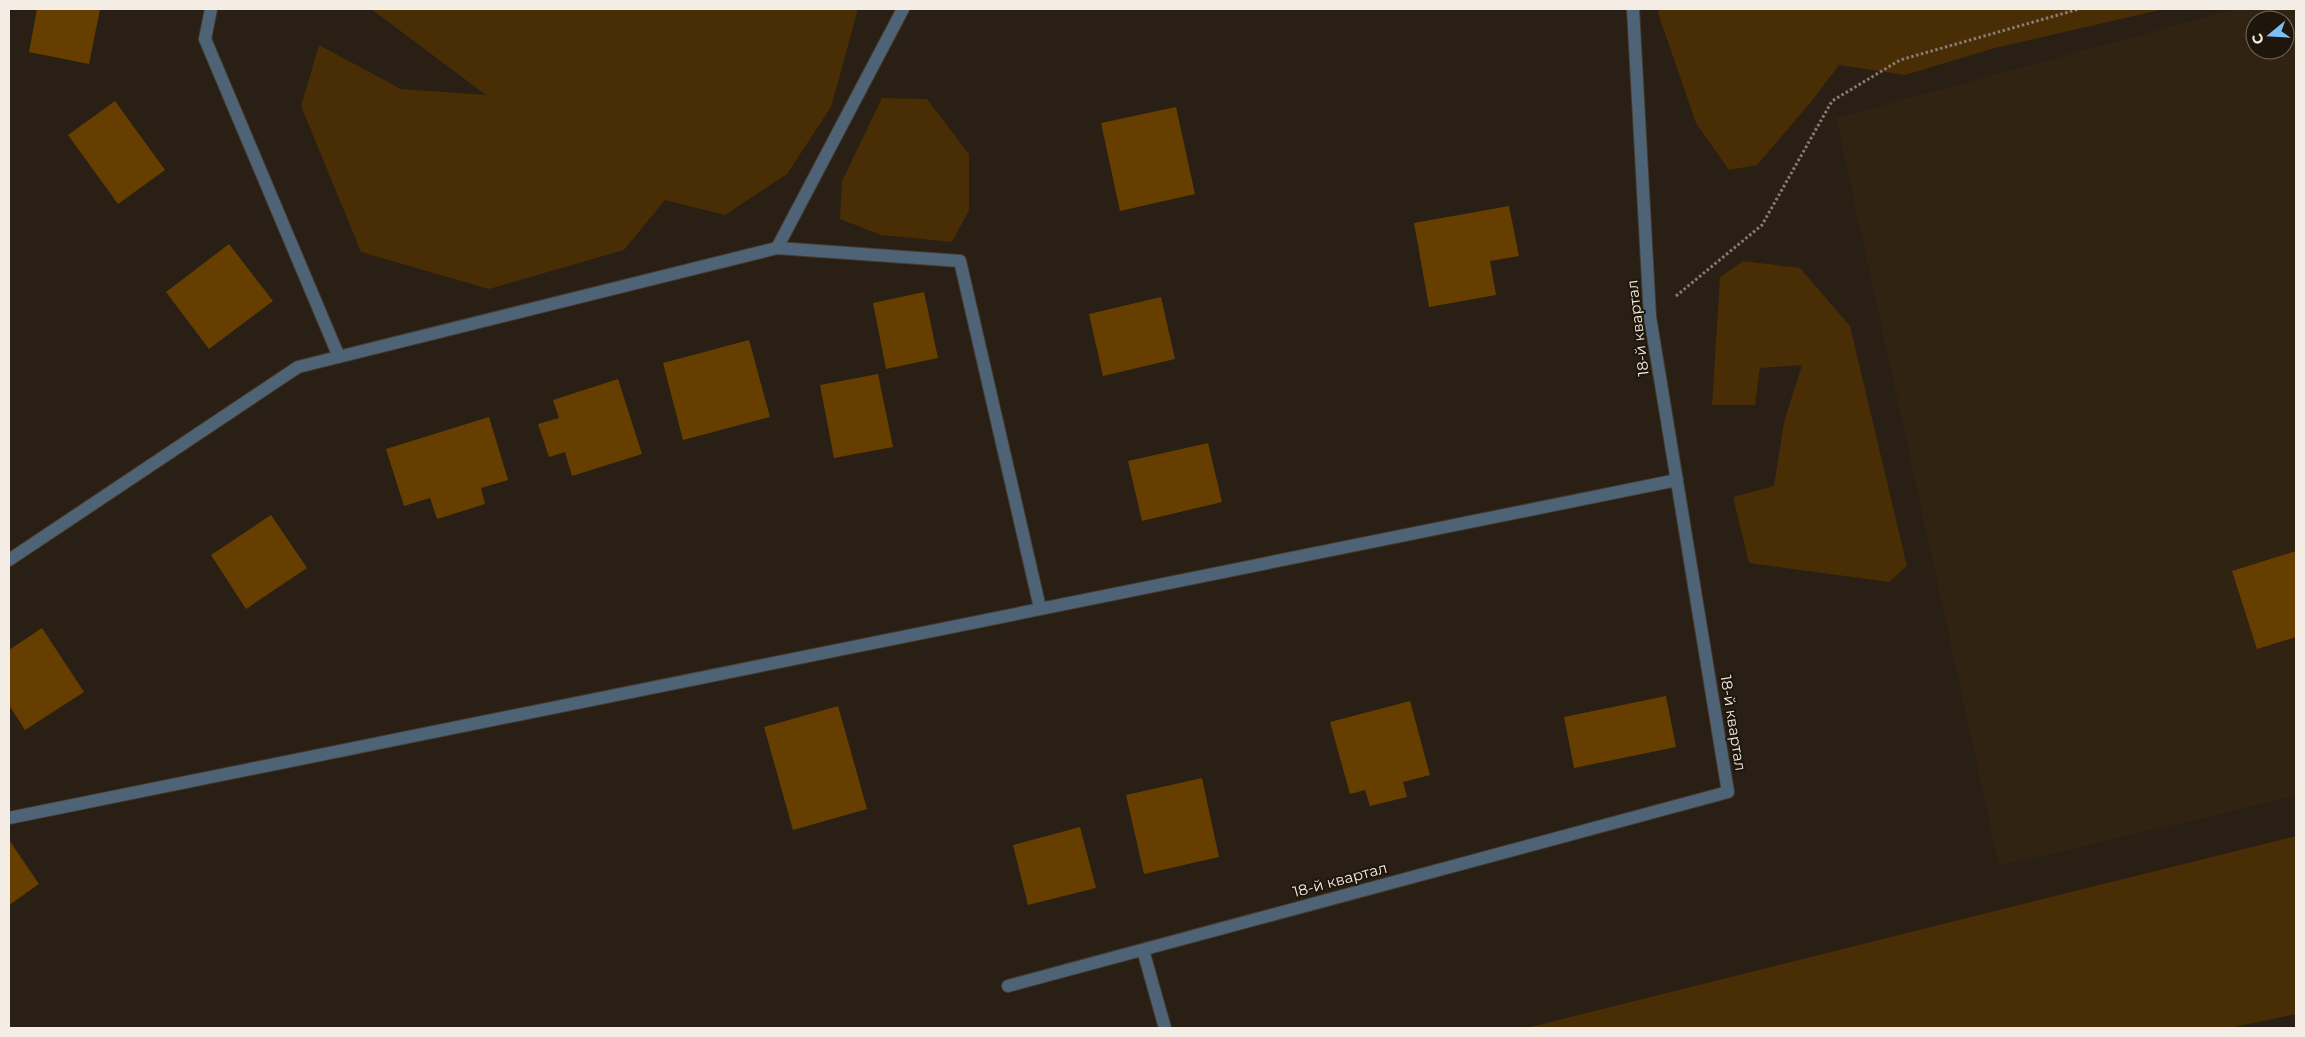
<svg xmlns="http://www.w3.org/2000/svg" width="2305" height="1037" font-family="Montserrat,sans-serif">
  <rect width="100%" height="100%" fill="#291f14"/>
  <path fill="#312312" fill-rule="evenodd" d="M2236,9H2296V796L1999,866L1836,118ZM2255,20H2285V50H2255Z"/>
  <path fill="#492d04" d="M371,9H858L831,107L787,174L725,215L665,200L624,250L489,289L361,252L301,106L319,45L401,89L486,95Z
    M1659,9H2164L1995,48L1905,75L1839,65L1811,102L1757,165L1729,170L1696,123L1658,13Z
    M882,98L927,99L969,154V210L952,242L881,235L840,219L842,181Z
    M1743,261L1800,268L1850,326L1907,566L1889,582L1749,563L1733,497L1774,486L1784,422L1802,365L1760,368L1755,405H1712L1720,277Z
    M2296,836V1014L2230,1028H1526Z"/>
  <path fill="#663f00" d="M37,9H100L89,64L29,52Z
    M115,101L165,170L118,204L68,135Z
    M1176,107L1195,194L1120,211L1101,123Z
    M1509,206L1519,256L1490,261L1496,295L1429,307L1414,223Z
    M229,244L273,301L209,349L166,292Z
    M924,292L938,358L886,369L873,303Z
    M1161,297L1175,359L1103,376L1089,314Z
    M749,340L770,417L683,440L663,363Z
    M878,374L893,447L834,458L820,385Z
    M618,379L642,454L572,476L565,452L549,457L538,424L559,418L553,400Z
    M489,417L508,480L481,488L485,504L437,519L430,498L404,506L386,449Z
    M1208,443L1222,502L1142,521L1128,461Z
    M271,515L307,568L246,609L211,555Z
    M2296,551V637L2257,649L2232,571Z
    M42,628L84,692L25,730L9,705V650Z
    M1666,696L1676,747L1574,768L1564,717Z
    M1410,701L1430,775L1403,782L1407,797L1370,806L1365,790L1350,794L1330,722Z
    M838,706L867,809L793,830L764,727Z
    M1202,778L1219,857L1144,874L1126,795Z
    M1080,827L1096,888L1028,905L1013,845Z
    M9,840L39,884L9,905Z"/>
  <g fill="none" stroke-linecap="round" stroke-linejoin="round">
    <defs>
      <path id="minor" d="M211,9L205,39L339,357
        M777,248L960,261L1040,608
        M9,560L298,367L777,248L903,9
        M9,818L1677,480
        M1143,950L1165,1028
        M1008,986L1728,792L1650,317L1633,9"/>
    </defs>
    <use href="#minor" stroke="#453c31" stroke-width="14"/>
    <path stroke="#867e74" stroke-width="3" stroke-dasharray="2.5 2.5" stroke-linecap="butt" d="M1676,296L1762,225L1832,101L1900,60L2079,9"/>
    <use href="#minor" stroke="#4f6376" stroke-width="12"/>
  </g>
  <g text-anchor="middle" stroke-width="4" stroke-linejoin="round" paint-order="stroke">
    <g font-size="15" fill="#f4ede5" stroke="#1f160b">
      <text transform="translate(1638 328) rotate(-97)" y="5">18-й квартал</text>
      <text transform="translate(1733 723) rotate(81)" y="5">18-й квартал</text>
      <text transform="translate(1340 880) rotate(-15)" y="5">18-й квартал</text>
    </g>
  </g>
  <rect width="2305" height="1037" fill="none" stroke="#f4ede5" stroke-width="20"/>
  <g transform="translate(2270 35) rotate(252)"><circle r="24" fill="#1f160b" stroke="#746c62"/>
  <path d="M0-4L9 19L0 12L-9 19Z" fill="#7bbef8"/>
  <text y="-8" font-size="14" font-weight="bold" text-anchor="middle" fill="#f4ede5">С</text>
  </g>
</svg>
